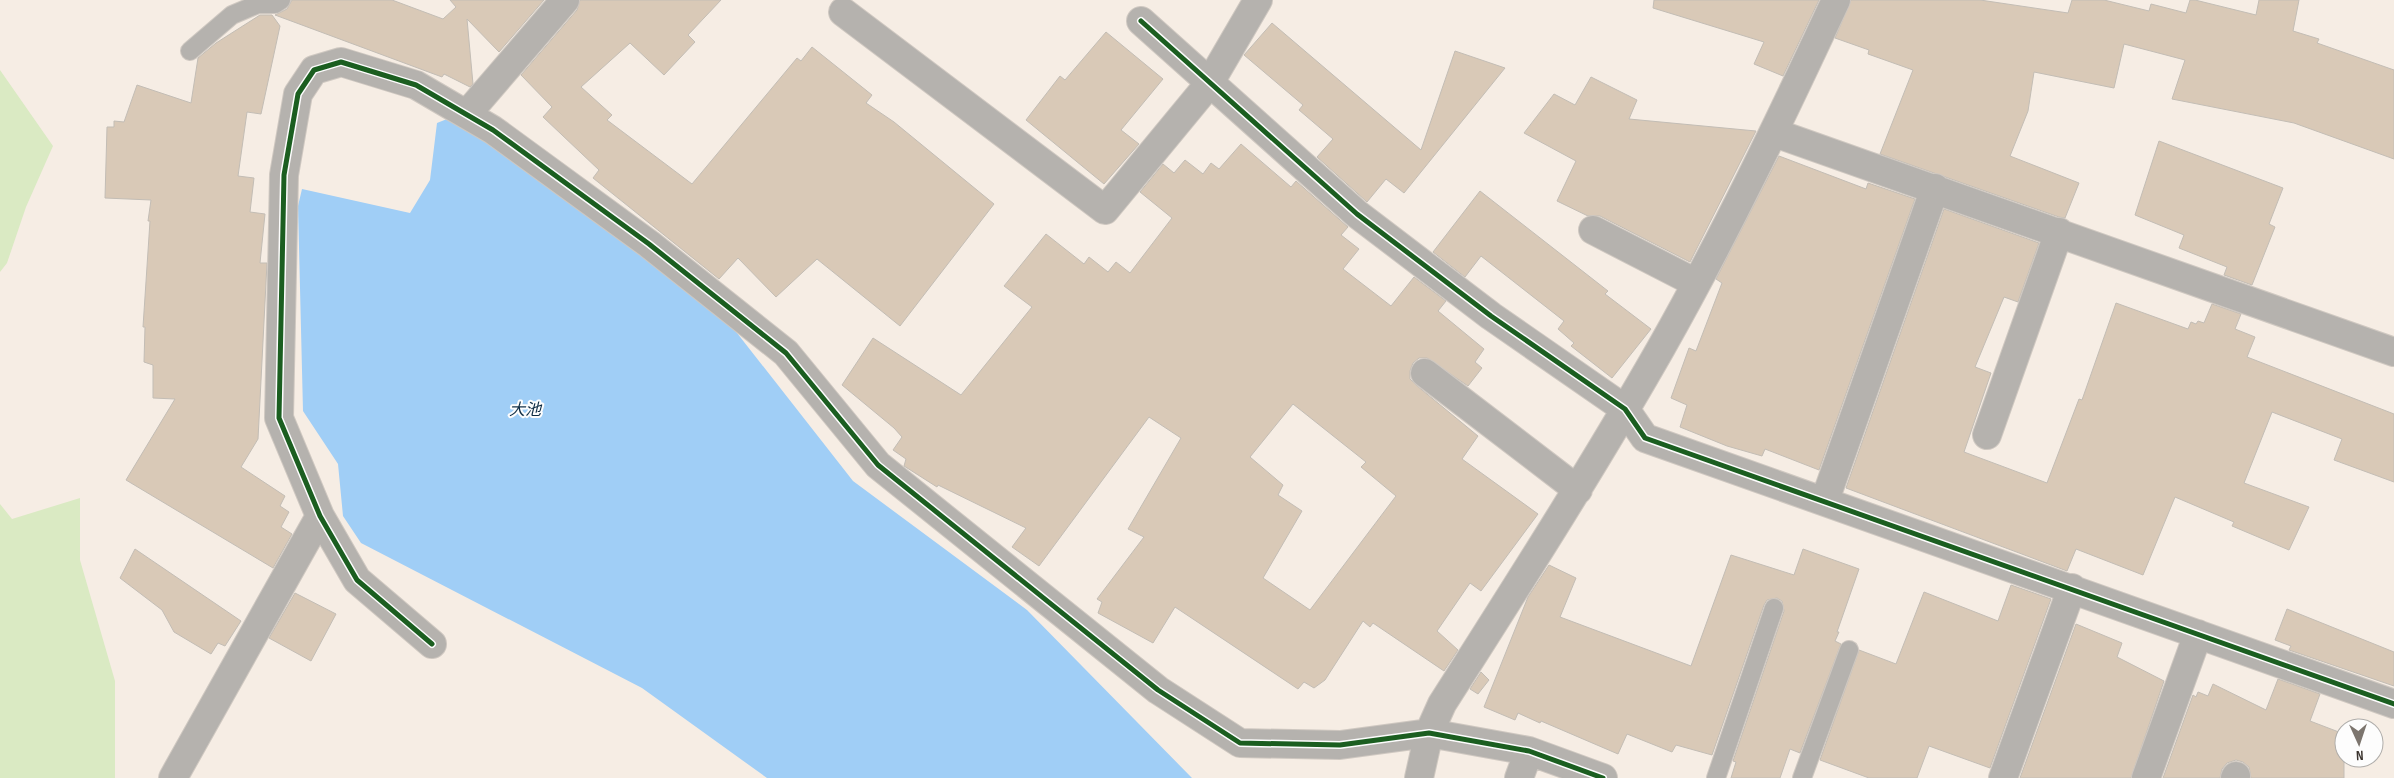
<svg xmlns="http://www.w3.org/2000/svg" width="2394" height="778" font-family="'Sofia Sans Condensed','Noto Sans JP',sans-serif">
  <rect width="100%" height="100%" fill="#f6ede4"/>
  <path fill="#daeac3" d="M0,70L53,146L26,207L7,263L0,272Z
    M80,498V560L115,681V778H0V504L12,519Z"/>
  <path fill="#a0cef6" d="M452,117L719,310L853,481L1027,610L1192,778H767L642,688L361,543L343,516L338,464L303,411L298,206L302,189L410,213L430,180L437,123Z"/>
  <path fill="#d9c9b7" stroke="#c3bdb5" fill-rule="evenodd" d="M292,0H392L443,19L456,7L450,0H544L499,52L467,19L473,84L470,87L444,74L442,77L275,15L287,9Z
    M580,0H721L688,35L695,42L664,75L630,43L581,87L612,115L607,120L692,184L797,58L801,61L812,47L872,95L866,103L894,122L994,204L900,326L817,259L776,297L738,258L719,279L593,178L599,170L543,117L552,107L521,75L577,10Z
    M1654,0H1819L1783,76L1754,64L1764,42L1653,8Z
    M1851,0H1980L2068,13L2072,0H2104L2149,11L2151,4L2186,13L2190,0H2195L2256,15L2259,0H2299L2293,31L2319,39L2317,43L2394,70V159L2294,123L2172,99L2185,60L2124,44L2114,88L2034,72L2028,111L2010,156L2079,183L2065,218L2059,217L1880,154L1913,70L1868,54L1869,50L1835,38Z
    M260,15H272L280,26L261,114L247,112L238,176L254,178L250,212L265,214L260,263H267L258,439L241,467L285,496L280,506L289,512L281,527L292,534L273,568L126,480L175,399L153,398V365L144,362L145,327H143L150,221H148L151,200L105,198L107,127H114V121L124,122L137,85L191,103L198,58L216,43Z
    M1272,23L1421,150L1455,51L1505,68L1404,193L1386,179L1367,202L1317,157L1333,139L1299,110L1303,105L1244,55Z
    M1106,32L1163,79L1121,130L1139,144L1104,184L1026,120L1060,76L1065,80Z
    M1591,77L1637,100L1629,119L1756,131L1690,262L1600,216H1588L1557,201L1576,161L1524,133L1554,94L1575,105Z
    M2159,141L2283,188L2269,224L2275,227L2252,285L2224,275L2227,267L2179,248L2184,235L2135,215Z
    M1241,144L1291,187L1296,181L1348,227L1341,235L1359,249L1343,269L1391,306L1414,277L1446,301L1438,311L1484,349L1475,362L1482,368L1468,386L1427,358H1419L1413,363L1410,371V379L1416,385L1478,436L1462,459L1538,514L1481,591L1470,583L1437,631L1458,650L1444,671L1373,623L1370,627L1363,621L1325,680L1314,688L1304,682L1298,689L1175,607L1153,643L1098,613L1102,602L1097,599L1144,537L1128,529L1181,438L1149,417L1039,566L1012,547L1026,528L938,485L937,487L904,466L906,459L893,450L902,437L894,428L842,385L873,338L961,395L1032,307L1004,286L1046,234L1084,264L1089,257L1108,272L1116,262L1130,273L1172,218L1140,192L1163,164L1174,173L1185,160L1203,174L1211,163L1219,169ZM1293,404L1366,462L1361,467L1396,496L1310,610L1263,578L1302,511L1278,495L1283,485L1250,457Z
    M1779,156L1866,189L1868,183L1915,199L1819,470L1765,449L1762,456L1727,446L1680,427L1687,405L1671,398L1689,348L1696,351L1722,283L1716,279Z
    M1480,191L1608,291L1605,294L1651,329L1612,378L1571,346L1574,343L1558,329L1564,321L1481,256L1465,277L1433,252Z
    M1944,209L2039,243L2018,302L2004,297L1975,367L1991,373L1964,452L2047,483L2079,399L2082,400L2116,303L2188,329L2191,322L2196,324L2198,321L2204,323L2212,304L2241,314L2235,329L2255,337L2247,357L2394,414V482L2334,460L2342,439L2272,412L2244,483L2309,507L2289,550L2232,526L2234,522L2175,497L2143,575L2076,549L2067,571L1846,488Z
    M135,549L241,621L225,646L218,643L211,654L174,632L162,610L120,578Z
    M1803,549L1859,569L1837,632H1839L1835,641L1841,644L1800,753L1790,749L1780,778H1731L1736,762L1733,761L1784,611L1782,601L1777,598L1767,600L1764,605L1712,755L1676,745L1672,752L1627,734L1618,754L1541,721L1540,723L1518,713L1515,720L1484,707L1528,597L1549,565L1576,578L1560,617L1691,666L1731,555L1794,575Z
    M2011,585L2051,599L1990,768L1929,746L1917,778H1869L1820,760L1859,650L1896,664L1924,592L1998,621Z
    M295,593L336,614L311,661L269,638Z
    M2287,609L2394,652V686L2289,650L2291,646L2275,640Z
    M2076,624L2122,643L2117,657L2164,681L2131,778H2020Z
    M1481,672L1489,680L1478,694L1470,689Z
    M2278,679L2320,694L2310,721L2344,734V778H2251L2249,767L2243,762L2236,760L2227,763L2222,769L2220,778H2163L2193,695L2196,697L2198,692L2208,696L2213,684L2266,710Z"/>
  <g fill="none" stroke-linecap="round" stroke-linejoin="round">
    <defs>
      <path id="lane" d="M190,51L232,15L258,4H275L281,0
        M1716,778L1774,608
        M1802,778L1849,650"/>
      <path id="street" d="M843,12L1105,210L1209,84L1258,0
        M1141,21L1357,214L1491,316L1625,409L1645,438L2394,704
        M467,114L565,0
        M1775,133L2394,352
        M1593,230L1696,283
        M1425,373L1578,490
        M1987,435L2059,232
        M1825,500L1935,188
        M432,644L357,580L320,516L279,418L284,175L298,94L314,70L341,62L416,85L493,130L649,244L786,353L878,465L1158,690L1240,743L1340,745L1429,733L1529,751L1603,778
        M173,778L320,516
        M1419,778L1429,733L1442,704C1517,586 1592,469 1661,348C1725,235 1781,118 1836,0
        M1519,778L1529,751
        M2003,778L2072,588
        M2146,778L2198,634
        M2235,778L2236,776"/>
    </defs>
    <use href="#lane" stroke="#cfc8c1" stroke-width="20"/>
    <use href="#street" stroke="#cfc8c1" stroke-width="30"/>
    <use href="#lane" stroke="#b5b2ae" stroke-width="18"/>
    <use href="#street" stroke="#b5b2ae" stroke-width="28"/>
    <defs>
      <path id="cycleway" d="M1141,21L1357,214L1491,316L1625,409L1645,438L2394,704
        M432,644L357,580L320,516L279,418L284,175L298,94L314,70L341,62L416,85L493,130L649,244L786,353L878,465L1158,690L1240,743L1340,745L1429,733L1529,751L1603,778"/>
    </defs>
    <use href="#cycleway" stroke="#fdfdfd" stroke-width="8"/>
    <use href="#cycleway" stroke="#1b5e20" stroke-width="5"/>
  </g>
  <g text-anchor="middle" stroke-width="4" stroke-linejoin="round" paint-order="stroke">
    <g font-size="16" font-style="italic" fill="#0e2c44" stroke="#fdfdfd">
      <text x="525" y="415">大池</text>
    </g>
  </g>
  <g transform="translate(2359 743) rotate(177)"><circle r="24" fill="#fdfdfd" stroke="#afadaa"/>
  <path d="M0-4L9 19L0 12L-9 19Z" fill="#7c756e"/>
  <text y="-8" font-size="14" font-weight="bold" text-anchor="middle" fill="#3b342e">N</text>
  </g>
</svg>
